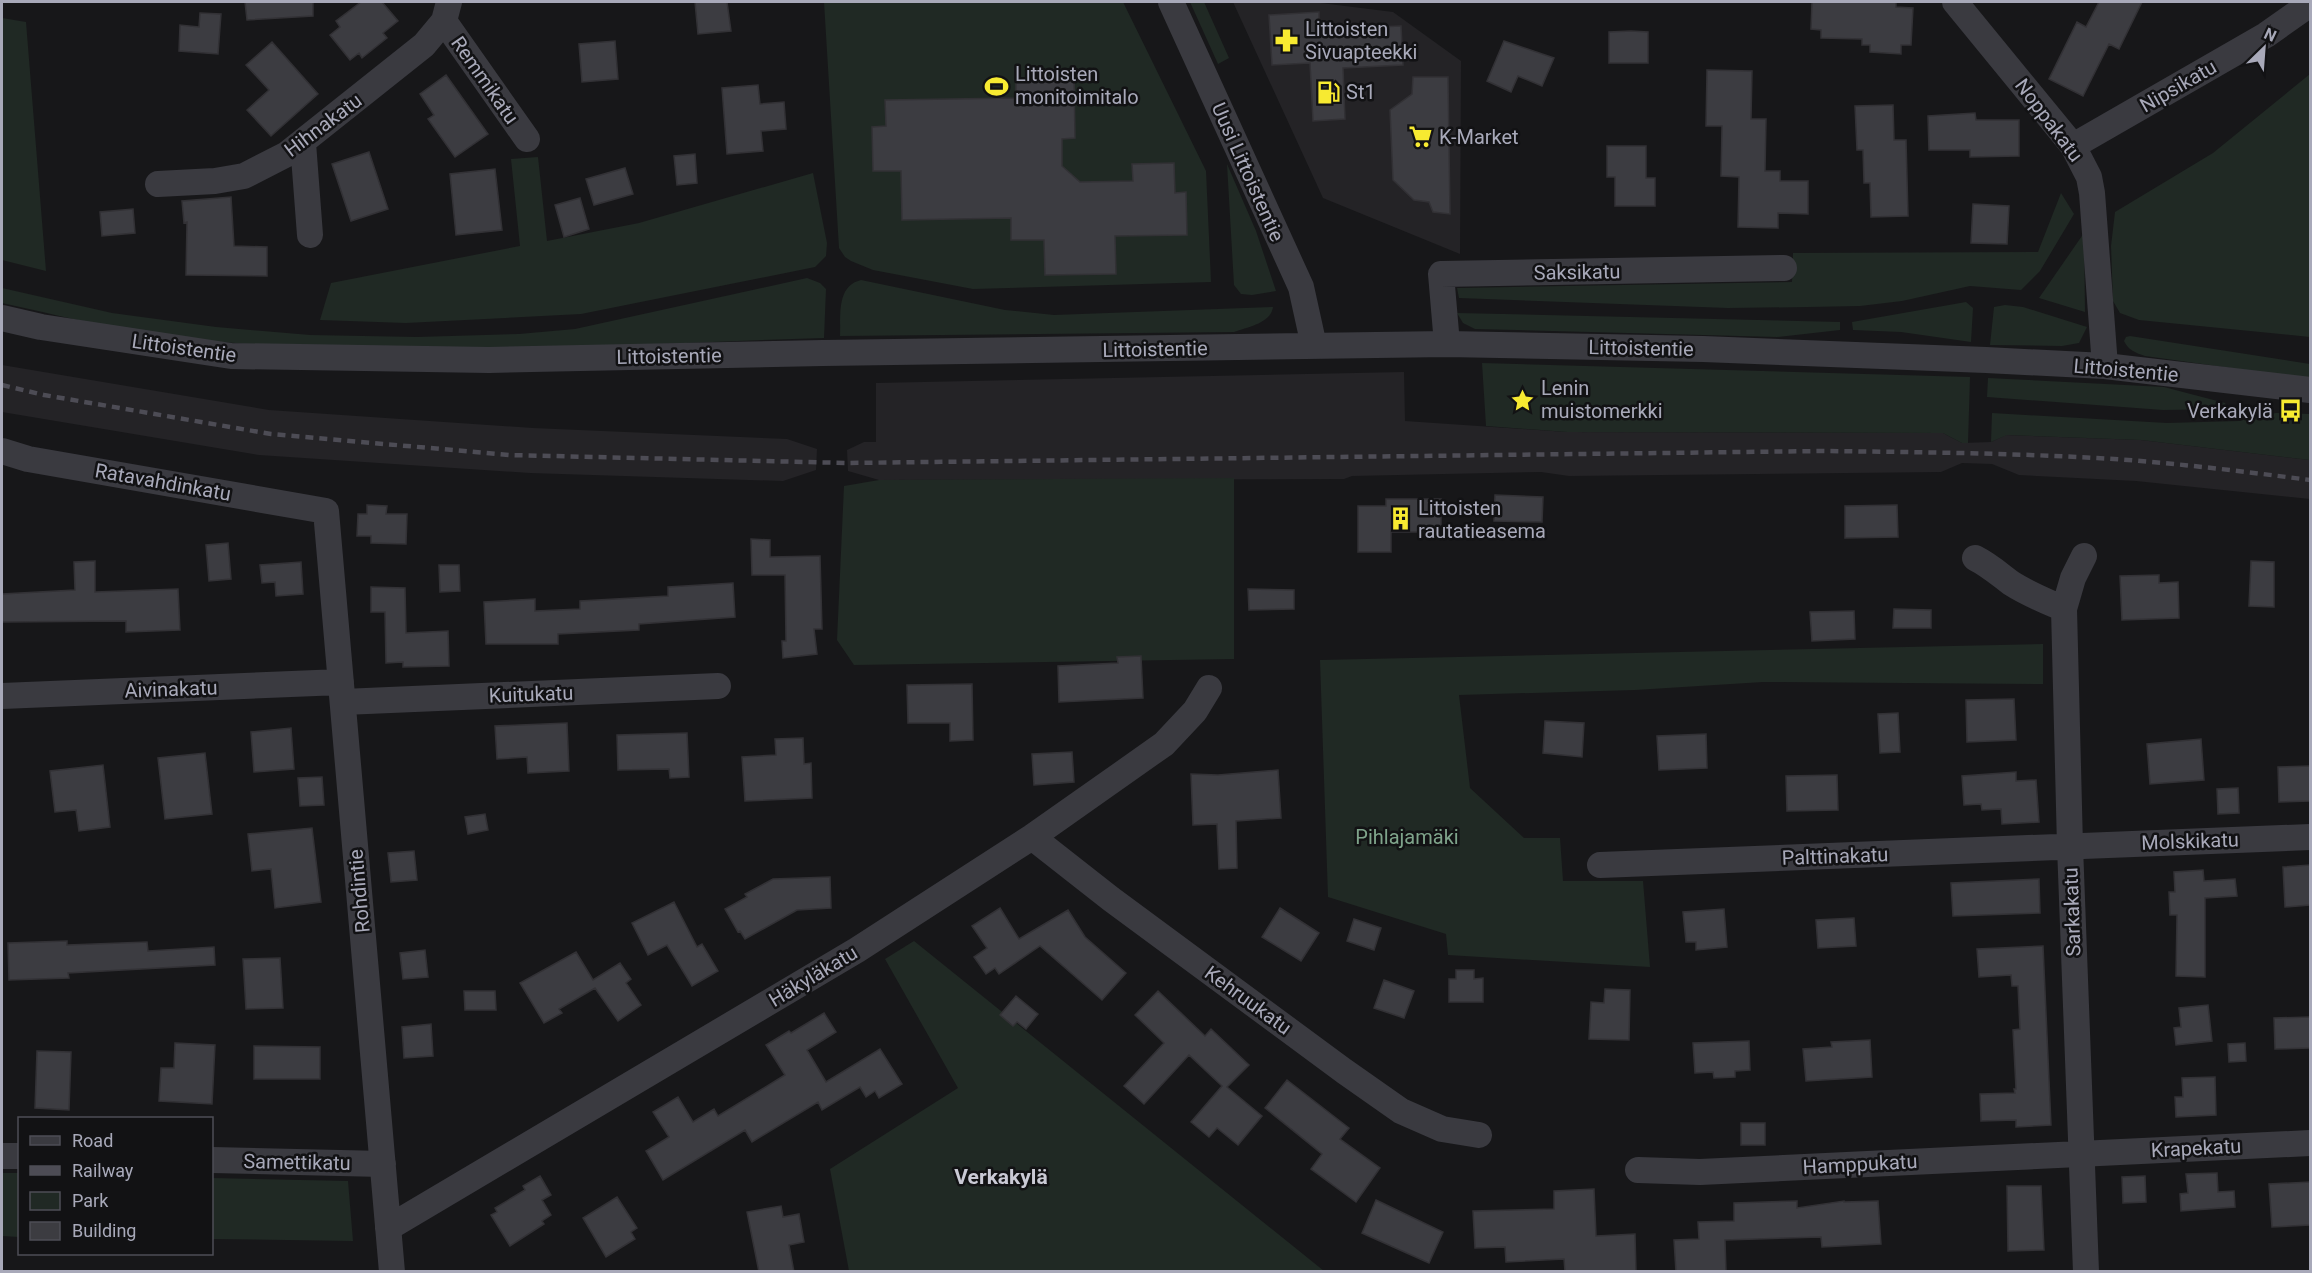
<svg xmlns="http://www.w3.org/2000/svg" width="2312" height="1273" font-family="Roboto,sans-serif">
  <rect width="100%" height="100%" fill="#171719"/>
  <path fill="#242326" d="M1233,2H1313L1393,12L1461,61L1460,254L1323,198Z
    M2,365L269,410L533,428L787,439L817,449L816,470L783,481L530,473L259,455L2,412Z
    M1404,372L1405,421L1567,432L1943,433L1962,443L1991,442L2006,435L2141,440L2310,460V499L2136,481L2019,475L1992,464L1962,463L1941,472L1569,476L1541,472L1352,476L1344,479L879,480L848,471L847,450L864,442H876V383Z"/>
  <path fill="#202924" d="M824,2H1123L1206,171L1211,282L973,289L873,270L851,261L845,257L839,248Z
    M1190,2H1204L1229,58L1218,64Z
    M2,18L26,22L46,271L2,260Z
    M2310,74V337L2139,320L2120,313L2113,301L2111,246L2115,212L2213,153Z
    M538,157L547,241L639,223L813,173L827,243L826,256L815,267L581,314L406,323L320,320L331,283L520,246L511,159Z
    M1227,164L1256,231L1276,291L1252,295L1241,294L1234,285Z
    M2061,193L2074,214L2040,271L2021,290L1970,286L1902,301L1860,306L1808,307L1728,308L1459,298L1457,288L1792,282L1793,253L2038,252Z
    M2084,233L2085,312L2039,298Z
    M807,278L820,283L826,289L824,338C624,344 421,358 221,342C147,337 74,319 2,303V288L112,313L216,327L310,335L417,337L519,334L575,329Z
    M861,280L1005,310L1054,315L1273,307C1271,323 1248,327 1234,332L840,336C841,316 836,286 861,280Z
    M1966,302L1973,308L1971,342L1901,332L1853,330L1852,322Z
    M2005,305L2023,307L2087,327L2079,343L2062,346L1990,345L1994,307Z
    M1457,313L1840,322V330L1777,337L1475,329L1463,323Z
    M2130,336L2310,364V379L2145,356C2136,353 2128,350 2124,341L2126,337Z
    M1482,363L1970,377L1968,443H1962L1943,433L1567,432L1486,426Z
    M1988,378L2164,387L2225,403L2228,409L2163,410L1987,397Z
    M1992,413L2167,423L2238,421L2276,413L2310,414V460L2141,440L2007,435L1991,442Z
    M1234,478V659L854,665L837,640L844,486L879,480Z
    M2043,644V684L1763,682L1635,690L1459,695L1470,788L1524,838H1560L1563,881H1643L1650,967L1448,955L1446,934L1328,897L1320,660Z
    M914,941L1324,1271H849L830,1169L958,1088L885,959Z
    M2,1173H19V1237L2,1236Z
    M212,1178L348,1181L353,1241L212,1239Z"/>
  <path fill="#3c3c41" stroke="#323135" stroke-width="1.5" d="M245,2H313V16L247,20Z
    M361,2H382L398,21L383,33L387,38L362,58L359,53L350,60L330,35L340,27L336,21Z
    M695,2H727L731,31L698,34Z
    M1812,2H1896V7L1913,8L1911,45H1901V54L1870,52V45H1862V39L1821,38V30L1811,29Z
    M2099,2H2142L2119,49L2109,44L2083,96L2049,79L2077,22L2086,27Z
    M1319,12V26L1352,24V28L1401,26L1403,65L1343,68L1345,119L1313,121L1310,63L1272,65L1269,15Z
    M200,13L221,14L218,54L179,51L180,25L199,27Z
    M1631,31L1648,32V63H1609V32Z
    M615,41L618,79L582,82L579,44Z
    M1504,41L1554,58L1542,86L1518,76L1511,92L1487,81Z
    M272,42L318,94L271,136L247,110L269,90L246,65Z
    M1707,70L1752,71L1751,119H1766L1765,171H1780V181H1808V214L1778,213V228L1738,227L1739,177L1721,176L1722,126H1706Z
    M446,75L488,134L455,157L428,119L434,115L420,94Z
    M1074,77L1075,138L1062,139V166L1080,182L1133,181L1132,164L1174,163L1175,193L1186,192L1187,235L1115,236L1116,274L1045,275L1044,240H1011V218L902,220L901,171H873L872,127L886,126L885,100L1016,98V78Z
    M1413,77H1448L1450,214L1433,212L1429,202L1414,200L1393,180L1390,110L1412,94Z
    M758,85L760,104L784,102L786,129L761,131L763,151L727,154L722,88Z
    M1893,105L1894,140H1906L1908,216L1871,217L1870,183H1864L1863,150H1857L1855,106Z
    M1975,113L1976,120H2019V156L1970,157V150H1929L1928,116Z
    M1607,146H1646V178H1655V206H1615V177H1607Z
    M369,152L388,209L351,221L332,164Z
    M695,154L697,183L677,185L674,156Z
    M625,168L633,194L594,205L586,179Z
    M495,169L502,230L456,235L450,174Z
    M231,197L234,246L267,247V276L186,275L187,222L184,223L182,201Z
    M580,198L589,229L564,237L555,205Z
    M1973,204L2009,206L2007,244L1971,243Z
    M133,209L135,233L102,236L100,212Z
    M1495,495L1543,497L1542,522L1494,521Z
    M1386,499H1441V532H1391V552H1358V506H1386Z
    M367,505L387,506L386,514H407L406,544L371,543V536H357L358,514H367Z
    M1897,505L1898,537L1845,538V506Z
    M751,539L770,540V557L820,556L822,629H814L817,654L783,658L782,641H786L785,575H752Z
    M228,543L231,579L209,581L206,545Z
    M95,561V592L178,589L180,630L126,632V621L2,622V594L75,590L74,562Z
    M2251,561L2274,562V607L2249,606Z
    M301,562L303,594L276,596L275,582L262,583L260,565Z
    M439,565H459L460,591L440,592Z
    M2159,575V583L2178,582L2179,618L2122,620L2120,576Z
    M733,583L735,617L639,624V630L558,634V644H486L484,602L535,599V611L580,609V601L668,596V587Z
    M371,587L405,588L406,633L448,631L449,666L403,667V662L386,663L385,612H371Z
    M1248,589L1294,590V609L1249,610Z
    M1894,609L1931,610V628H1893Z
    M1854,611L1855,639L1812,641L1810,612Z
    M1141,656L1143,698L1059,702L1058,666L1118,663L1117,657Z
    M972,684L973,740L950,741V723H908L907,685Z
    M2014,699L2016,740L1967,742L1966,700Z
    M1898,713L1900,752L1880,753L1878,714Z
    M1545,721L1584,723L1582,757L1543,753Z
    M567,723L569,771L528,773L527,757L497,759L495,726Z
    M291,728L294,769L254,772L251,732Z
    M687,733L689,777L670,778L669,769L618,770L617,735Z
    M1706,734L1707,768L1659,770L1657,736Z
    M803,738L804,764L811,763L812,798L745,801L742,757L776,755L775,739Z
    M2201,739L2204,780L2150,784L2147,744Z
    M1072,752L1074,782L1034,785L1032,754Z
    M205,753L212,814L165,819L158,758Z
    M103,765L110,827L79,831L76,810L55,812L50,771Z
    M2310,766V801L2279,802L2278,767Z
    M1278,770L1281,818L1236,821L1237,868L1219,869L1217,824L1193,825L1191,774L1218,775Z
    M2016,772V781L2036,780L2039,822L2002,824L2001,809L1982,810L1981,804L1964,805L1962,776Z
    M1837,775L1838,810L1787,811L1786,776Z
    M322,777L324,805L300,806L298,778Z
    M2238,788L2239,813L2218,814L2217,789Z
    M485,814L488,830L468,834L465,817Z
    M312,828L321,902L275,908L271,869L252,871L248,834Z
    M414,851L417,880L391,882L388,853Z
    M2310,865V905L2285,907L2283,867Z
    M2203,870L2204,881L2235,879L2237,896L2205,898V977L2176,976L2177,915H2170L2169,892H2175L2174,872Z
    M830,877L831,908L797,910L745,939L740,931L738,932L725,909L747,897L745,894L773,879Z
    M2039,879L2040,913L1953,916L1951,883Z
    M674,902L697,947L702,944L718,971L692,986L667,945L648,955L632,923Z
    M1000,908L1019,939L1068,910L1085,937L1126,973L1102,1000L1040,946L999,974L995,968L986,974L974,957L987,948L972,926Z
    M1280,908L1319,933L1301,961L1262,937Z
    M1724,909L1727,947L1696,950V942H1686L1683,912Z
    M1854,918L1856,946L1818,948L1816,920Z
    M1354,919L1381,928L1374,950L1347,941Z
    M67,941V945L147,942L148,951L214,947L215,965L68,973L69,978L9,980L8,943Z
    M2043,946L2051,1125L2016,1127V1120L1981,1121L1980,1094L2015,1093L2014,1089H2016L2013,1030L2020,1029L2018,986H2012L2011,975L1979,977L1977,949Z
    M425,950L428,977L403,979L400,953Z
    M576,952L593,980L620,963L631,979L626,983L641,1005L618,1021L595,988L559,1009L562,1013L544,1023L520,983Z
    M280,958L283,1008L246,1009L243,959Z
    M1456,970H1474V979L1483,978V1002H1449V979H1456Z
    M1384,980L1414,991L1404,1018L1374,1008Z
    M1605,989L1630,990L1629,1040L1589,1039L1591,1002L1604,1003Z
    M464,991H495L496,1010H465Z
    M1158,991L1205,1036L1211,1029L1249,1065L1227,1087L1262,1116L1238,1145L1217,1128L1209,1137L1191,1122L1222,1086L1189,1055L1144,1104L1124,1086L1164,1043L1135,1015Z
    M1016,996L1038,1014L1026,1029L1017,1022L1013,1026L1000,1015Z
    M2208,1005L2212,1041L2176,1045L2174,1028L2181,1027L2179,1008Z
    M824,1013L836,1032L807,1050L826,1082L880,1049L902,1084L879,1098L875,1091L866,1097L860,1087L822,1110L818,1102L752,1142L745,1130L663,1180L646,1151L669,1137L653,1112L678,1097L693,1122L714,1109L718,1116L785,1075L766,1045L789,1031L791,1033Z
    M2310,1017V1048L2275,1049L2274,1018Z
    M431,1024L433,1056L404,1058L402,1027Z
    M1870,1040L1872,1077L1806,1081L1803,1049L1832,1047L1831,1042Z
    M1749,1041L1750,1070L1735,1071V1077L1714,1078L1713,1072L1695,1073L1693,1043Z
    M175,1043L215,1045L212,1104L159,1101L161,1068H174Z
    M2245,1043L2246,1061L2229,1062L2228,1044Z
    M254,1046L320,1047V1079H254Z
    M37,1051L71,1052L69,1110L35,1108Z
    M2215,1077L2216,1115L2176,1117L2175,1097H2183L2182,1078Z
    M1287,1080L1349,1128L1340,1139L1380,1168L1356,1202L1311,1169L1322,1154L1265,1108Z
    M1741,1123H1765V1145H1741Z
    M2217,1173L2218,1192L2234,1191L2235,1207L2181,1211L2180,1194L2188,1193L2186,1174Z
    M540,1176L551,1195L542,1200L551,1215L542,1221L544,1224L510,1246L491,1215L497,1212L495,1208L525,1190L523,1186Z
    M2145,1176L2146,1202L2123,1203L2122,1177Z
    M2310,1182V1225L2272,1227L2269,1184Z
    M2007,1186H2041L2044,1250L2008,1251Z
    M1594,1189L1596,1236L1635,1234L1636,1272H1565L1564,1259L1506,1262L1505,1247L1475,1248L1473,1211L1554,1209V1191Z
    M617,1197L637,1228L631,1232L635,1239L606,1257L583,1218Z
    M1376,1200L1443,1232L1429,1263L1362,1233Z
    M1797,1201V1208L1844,1201V1202L1878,1201L1881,1244L1822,1247L1821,1237L1725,1240L1726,1272H1676L1674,1240L1699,1239L1698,1222L1734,1221V1203Z
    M781,1206L783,1217L799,1214L804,1242L789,1245L794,1272H759L747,1212Z"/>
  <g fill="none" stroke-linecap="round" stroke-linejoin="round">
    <path stroke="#3a3a40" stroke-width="26" d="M1171,2L1301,287L1314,346
      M1955,2L2073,146L2089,177L2092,193L2105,366
      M444,21L527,139
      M303,143L310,235
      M2073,146L2266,35L2310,4
      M158,184L215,181L244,176L287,154L424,45L444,21L449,2
      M2,318L41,327L231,356L489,360L823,353L1447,344L1703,349L1986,360L2105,366L2310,390
      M1447,344L1441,274L1784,268
      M2,451L28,459L326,511L392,1272
      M2084,556L2073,578L2064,609L2070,846L2086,1272
      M1975,558C1989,565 1999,574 2011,583C2028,594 2046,601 2064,609
      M2,696L341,682
      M343,702L718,686
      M1032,837L1111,899L1344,1071L1401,1111L1442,1129L1479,1135
      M1600,865L2310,837
      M2,1156H20
      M212,1160L383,1164
      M1638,1170L1700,1172L2310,1143
      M388,1228L857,950L1032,837L1164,744L1195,711L1209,688"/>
    <path stroke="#4d4c55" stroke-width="4.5" stroke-dasharray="8 6" stroke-linecap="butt" d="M2,385L44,395L271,434L509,455L848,463L1823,451C1914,452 2006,453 2097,458C2168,462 2240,471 2310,480"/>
  </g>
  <defs>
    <symbol id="pharmacy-bare" viewBox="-9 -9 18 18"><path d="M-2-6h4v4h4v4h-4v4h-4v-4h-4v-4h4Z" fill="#f7ea31" stroke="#121214" stroke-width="2.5" paint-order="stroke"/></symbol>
    <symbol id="stadium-bare" viewBox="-9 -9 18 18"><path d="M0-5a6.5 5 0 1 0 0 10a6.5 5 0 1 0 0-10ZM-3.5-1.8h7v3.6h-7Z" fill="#f7ea31" stroke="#121214" stroke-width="2.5" paint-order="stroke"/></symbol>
    <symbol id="fuel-bare" viewBox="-9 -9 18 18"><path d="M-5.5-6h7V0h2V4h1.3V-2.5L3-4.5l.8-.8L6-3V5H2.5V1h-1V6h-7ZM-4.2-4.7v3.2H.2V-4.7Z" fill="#f7ea31" stroke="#121214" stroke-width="2.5" paint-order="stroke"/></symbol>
    <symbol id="supermarket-bare" viewBox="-9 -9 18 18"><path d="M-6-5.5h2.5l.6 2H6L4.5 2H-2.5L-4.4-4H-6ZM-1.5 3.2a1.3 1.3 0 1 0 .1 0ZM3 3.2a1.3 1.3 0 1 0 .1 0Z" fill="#f7ea31" stroke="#121214" stroke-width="2.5" paint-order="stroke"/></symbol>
    <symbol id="sight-bare" viewBox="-9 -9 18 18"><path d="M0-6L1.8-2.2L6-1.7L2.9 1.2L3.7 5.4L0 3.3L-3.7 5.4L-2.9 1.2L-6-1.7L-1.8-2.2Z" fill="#f7ea31" stroke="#121214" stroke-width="2.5" paint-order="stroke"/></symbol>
    <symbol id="bus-bare" viewBox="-9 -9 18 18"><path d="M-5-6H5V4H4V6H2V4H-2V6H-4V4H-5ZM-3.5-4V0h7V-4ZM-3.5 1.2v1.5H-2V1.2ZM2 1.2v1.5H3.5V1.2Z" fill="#f7ea31" stroke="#121214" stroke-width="2.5" paint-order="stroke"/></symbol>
    <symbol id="building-bare" viewBox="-9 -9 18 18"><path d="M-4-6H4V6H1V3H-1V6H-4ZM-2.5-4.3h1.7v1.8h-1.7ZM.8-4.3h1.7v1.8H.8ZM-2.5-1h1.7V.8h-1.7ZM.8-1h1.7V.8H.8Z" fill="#f7ea31" stroke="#121214" stroke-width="2.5" paint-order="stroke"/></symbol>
  </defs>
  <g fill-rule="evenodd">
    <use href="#pharmacy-bare" x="1270" y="24" width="33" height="33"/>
    <use href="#stadium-bare" x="980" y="70" width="33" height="33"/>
    <use href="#fuel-bare" x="1312" y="76" width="33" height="33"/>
    <use href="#supermarket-bare" x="1404" y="120" width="33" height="33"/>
    <use href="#sight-bare" x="1506" y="384" width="33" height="33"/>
    <use href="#bus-bare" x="2274" y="394" width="33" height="33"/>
    <use href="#building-bare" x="1384" y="502" width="33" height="33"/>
  </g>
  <g text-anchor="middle" stroke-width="5" stroke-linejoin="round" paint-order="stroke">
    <g font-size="20" fill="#a8a9b9" stroke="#121214" text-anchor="start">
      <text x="1305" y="36">Littoisten<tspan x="1305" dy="23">Sivuapteekki</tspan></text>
      <text x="1015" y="81">Littoisten<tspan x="1015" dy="23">monitoimitalo</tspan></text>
      <text x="1346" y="99">St1</text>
      <text x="1439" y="144">K-Market</text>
      <text x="1541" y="395">Lenin<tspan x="1541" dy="23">muistomerkki</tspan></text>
      <text x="2273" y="418" text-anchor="end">Verkakylä</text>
      <text x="1418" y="515">Littoisten<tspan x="1418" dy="23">rautatieasema</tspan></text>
    </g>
    <g font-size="20" fill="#a8a9b9" stroke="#121214">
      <text transform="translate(485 80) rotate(55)" y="7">Remmikatu</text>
      <text transform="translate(2178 86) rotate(-30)" y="7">Nipsikatu</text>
      <text transform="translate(2049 120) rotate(53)" y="7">Noppakatu</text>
      <text transform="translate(323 125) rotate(-37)" y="7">Hihnakatu</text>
      <text transform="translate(1248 172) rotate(66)" y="7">Uusi Littoistentie</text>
      <text transform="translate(1577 272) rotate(-1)" y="7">Saksikatu</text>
      <text transform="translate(184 348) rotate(8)" y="7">Littoistentie</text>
      <text transform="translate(1641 348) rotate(1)" y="7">Littoistentie</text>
      <text transform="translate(1155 349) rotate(-1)" y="7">Littoistentie</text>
      <text transform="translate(669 356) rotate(-1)" y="7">Littoistentie</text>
      <text transform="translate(2126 370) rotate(5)" y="7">Littoistentie</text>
      <text transform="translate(163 482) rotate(10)" y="7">Ratavahdinkatu</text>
      <text transform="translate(171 689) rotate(-2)" y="7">Aivinakatu</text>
      <text transform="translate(531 694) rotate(-2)" y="7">Kuitukatu</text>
      <text transform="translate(2190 841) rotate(-2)" y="7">Molskikatu</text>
      <text transform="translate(1835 856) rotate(-2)" y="7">Palttinakatu</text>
      <text transform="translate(359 891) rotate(-95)" y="7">Rohdintie</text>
      <text transform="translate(2072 912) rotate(-92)" y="7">Sarkakatu</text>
      <text transform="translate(813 976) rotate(-31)" y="7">Häkyläkatu</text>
      <text transform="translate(1248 1000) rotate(36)" y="7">Kehruukatu</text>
      <text transform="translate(2196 1148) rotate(-3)" y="7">Krapekatu</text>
      <text transform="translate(297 1162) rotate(1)" y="7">Samettikatu</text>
      <text transform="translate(1860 1164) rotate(-3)" y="7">Hamppukatu</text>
    </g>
    <g font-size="20" fill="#7fa48b" stroke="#121214">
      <text x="1407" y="844">Pihlajamäki</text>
    </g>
    <g font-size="21" font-weight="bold" fill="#cacad5" stroke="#121214">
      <text x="1001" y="1184">Verkakylä</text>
    </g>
  </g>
  <rect width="2312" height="1273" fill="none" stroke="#a8a9b9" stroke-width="6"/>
  <rect x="18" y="1117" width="195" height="138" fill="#121214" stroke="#4e4e56" stroke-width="1.5"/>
  <rect x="30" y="1136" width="30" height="9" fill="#3a3a40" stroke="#4e4e56" stroke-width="1.5"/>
  <text x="72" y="1147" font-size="18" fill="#a8a9b9">Road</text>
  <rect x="30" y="1166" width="30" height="9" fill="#4d4c55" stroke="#4e4e56" stroke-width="1.5"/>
  <text x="72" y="1177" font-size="18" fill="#a8a9b9">Railway</text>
  <rect x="30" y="1192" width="30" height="18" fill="#202924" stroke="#4e4e56" stroke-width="1.5"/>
  <text x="72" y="1207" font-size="18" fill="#a8a9b9">Park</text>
  <rect x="30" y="1222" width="30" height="18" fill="#3c3c41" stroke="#4e4e56" stroke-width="1.5"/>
  <text x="72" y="1237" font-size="18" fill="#a8a9b9">Building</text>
  <g transform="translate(2264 48) rotate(25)" stroke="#121214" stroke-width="4.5" paint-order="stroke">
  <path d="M0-4.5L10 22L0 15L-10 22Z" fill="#a8a9b9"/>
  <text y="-9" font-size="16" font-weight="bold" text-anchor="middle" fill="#a8a9b9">N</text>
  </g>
</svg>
